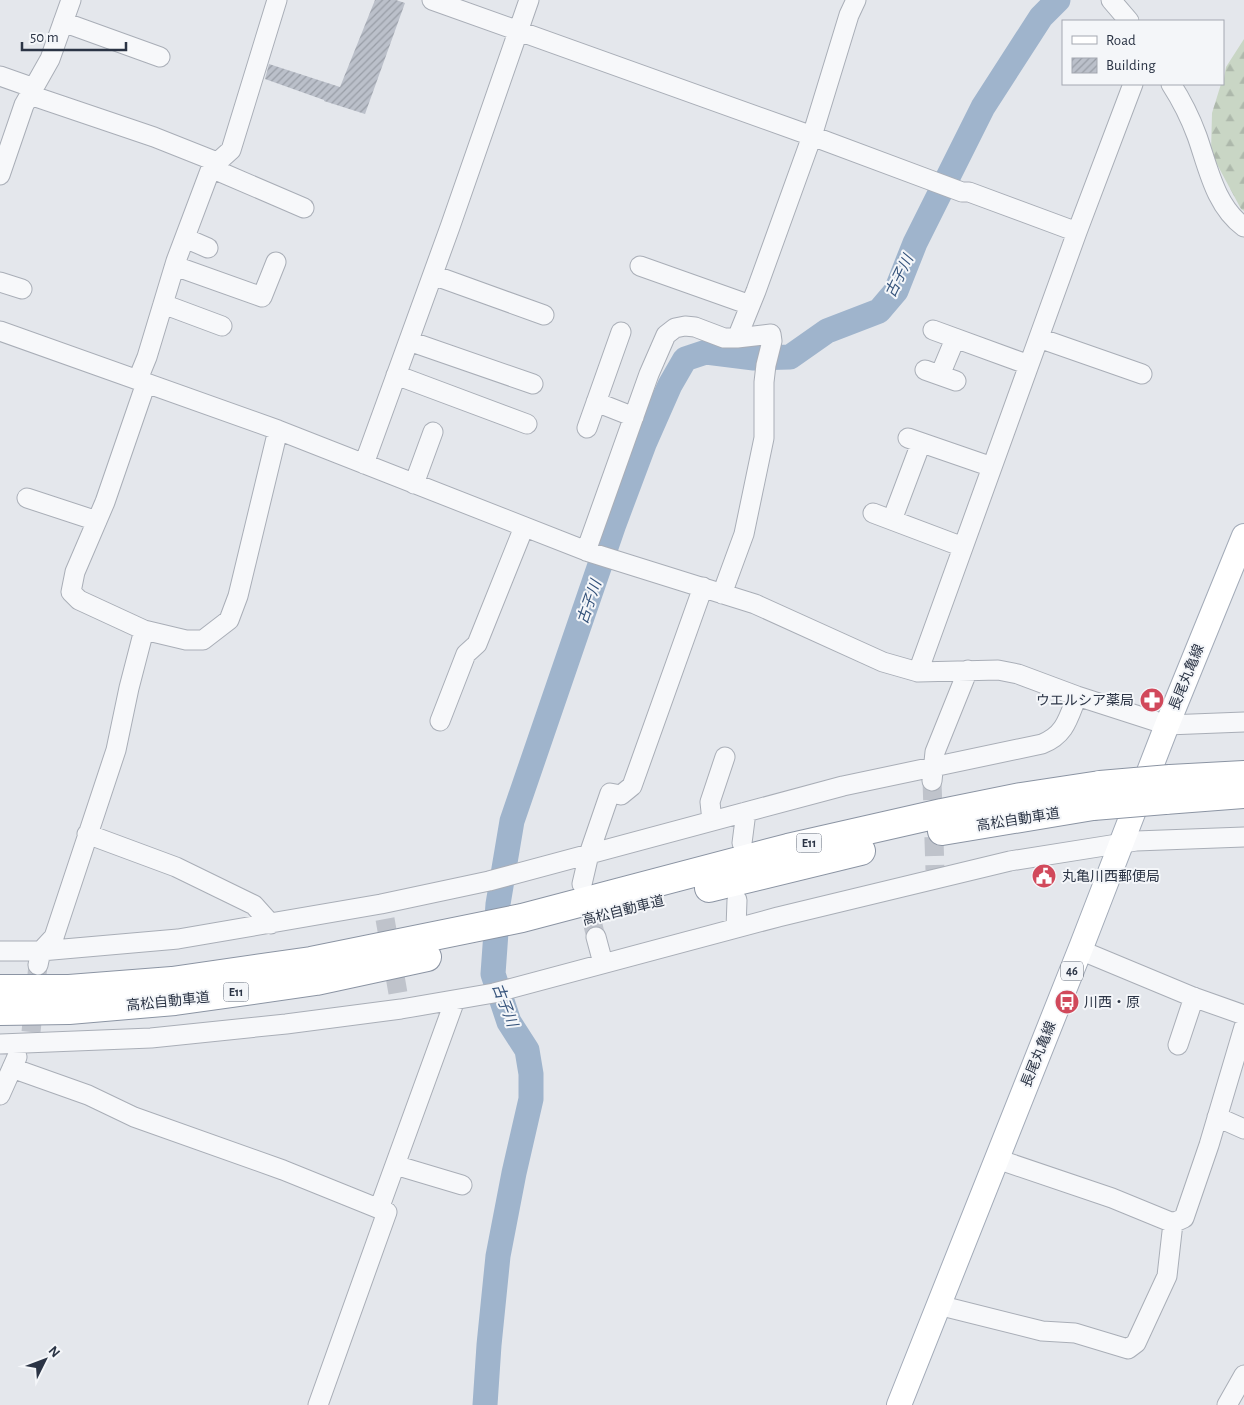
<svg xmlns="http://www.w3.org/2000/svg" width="1244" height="1405" font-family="'Alegreya Sans','Noto Sans JP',sans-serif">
  <defs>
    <pattern id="forest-firs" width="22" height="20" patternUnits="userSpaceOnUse" patternTransform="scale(1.25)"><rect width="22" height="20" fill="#c9d6c5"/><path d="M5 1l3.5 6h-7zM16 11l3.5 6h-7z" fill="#adb8ab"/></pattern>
    <pattern id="building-hatch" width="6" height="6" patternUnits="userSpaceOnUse" patternTransform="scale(1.25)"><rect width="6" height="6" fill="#bbc0ca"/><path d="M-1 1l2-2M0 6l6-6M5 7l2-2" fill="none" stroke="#989da6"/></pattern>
  </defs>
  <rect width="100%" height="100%" fill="#e4e7ec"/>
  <path fill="url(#forest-firs)" d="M1244,39V211L1241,209L1211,153L1212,113L1221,84H1223L1226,67Z"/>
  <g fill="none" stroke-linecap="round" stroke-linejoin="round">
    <path stroke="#9fb4cc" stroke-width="25" d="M485,1405L489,1345L498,1256L514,1173L531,1099V1074L527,1050L509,1022L493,974L498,904L512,821L614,524L644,444L670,385L685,359L706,352L754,358L790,357L827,331L879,311L896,291L915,243L983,107L1041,17L1058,0"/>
  </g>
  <path fill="url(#building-hatch)" d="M375,0H396L405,3L365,114L324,101V100L265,79L269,64L340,87Z"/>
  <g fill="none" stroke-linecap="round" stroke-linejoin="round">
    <path stroke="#bfc3cb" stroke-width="19" stroke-dasharray="19 9" stroke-linecap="butt" d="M932,781L935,870
      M584,890L596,937
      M385,919L399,999
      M31,1032L38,965"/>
    <defs>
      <path id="minor" d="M432,0L812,136L962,192H969L1077,232
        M1111,0L1129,21
        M63,22L160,57
        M0,76L34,88
        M1171,84C1182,101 1190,117 1197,136C1208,167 1215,206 1244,227
        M30,95L154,137L217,162
        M211,168L304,208
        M0,175L24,105L50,59L71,0
        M185,238L208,248
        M175,266L262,297L276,262
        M640,266L750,305
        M433,275L544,315
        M0,282L22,289
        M163,304L222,326
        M933,330L1029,365
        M0,331L278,430L589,552L755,604L883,662L918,672L998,670L1018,674L1077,696L1167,725L1244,722
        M1039,338L1142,374
        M409,341L533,384
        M925,370L956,381
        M396,375L527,424
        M940,375L955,339
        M138,379L147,357L176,261L211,168L231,150L277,0
        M146,383L105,502L75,572L71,592L79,600L144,630L186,640H203L229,620L238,596L278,430
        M596,402L634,417
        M587,428L621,332
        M908,438L992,467
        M364,464L450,227L529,0
        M414,484L433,432
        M27,498L97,521
        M873,513L963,547
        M892,520L921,443
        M586,551L649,374L666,335L675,328L685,326L695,327L724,338H737
        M722,594L744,534L764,438V382L766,365L772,341L771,334L737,338L756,291L812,136L849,15L856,0
        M918,672L1077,232L1133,84
        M440,721L466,654L477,644L524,527
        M932,781L935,752L968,670
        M712,821L710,802L725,757
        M87,834L176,867L254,905L271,924
        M742,843L746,812
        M582,884L589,854L610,793L621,795L632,786L703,587
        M736,928L737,900
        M596,937L603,963
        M1080,950L1193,997L1244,1015
        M0,951H41L178,939L381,904L489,881L843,786L1042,744C1065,735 1068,719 1077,696
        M38,965L41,951L54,937L116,750L129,688L144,630
        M0,1044L151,1038L286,1024L401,1009L494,993L778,917L1010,861L1136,841L1244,837
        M1178,1045L1194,997
        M12,1068L88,1095L134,1117L283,1170L387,1212L318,1405
        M0,1095L17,1057
        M1217,1117L1244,1129
        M997,1159L1112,1198L1173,1223L1184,1218L1209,1145L1244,1027
        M395,1165L462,1185
        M379,1209L455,1000
        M938,1305L1042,1331L1075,1333L1128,1349L1136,1343L1167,1276L1173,1223
        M1227,1405L1244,1375"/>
      <path id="major" d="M899,1405L1082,945L1167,725L1244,536"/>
      <path id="highway" d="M1170,779L1244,775
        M1165,800L1244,794
        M942,831L1093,806
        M709,888L861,851
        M0,989H69L172,981L311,961L522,918L788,848L942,813L1021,797L1100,785
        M0,1011L69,1010L175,1001L316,981L427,957"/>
    </defs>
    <use href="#minor" stroke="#a9aeb7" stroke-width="21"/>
    <use href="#major" stroke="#a3abb8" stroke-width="26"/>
    <use href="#highway" stroke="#8b94a3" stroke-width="30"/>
    <use href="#minor" stroke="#f7f8fa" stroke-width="19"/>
    <use href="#major" stroke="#fff" stroke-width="24"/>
    <use href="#highway" stroke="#fff" stroke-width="28"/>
    <defs>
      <path id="highway-bridge" d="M1100,785L1170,779
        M1093,806L1165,800"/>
    </defs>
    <use href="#highway-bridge" stroke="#8b94a3" stroke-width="30" stroke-linecap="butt"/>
    <use href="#highway-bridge" stroke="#fff" stroke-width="28"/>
  </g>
  <defs>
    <symbol id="pharmacy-disc" viewBox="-11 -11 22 22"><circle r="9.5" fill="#d1495b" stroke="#f4f6f9"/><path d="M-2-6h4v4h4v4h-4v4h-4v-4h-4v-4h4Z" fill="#fff"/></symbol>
    <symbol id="civic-disc" viewBox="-11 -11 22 22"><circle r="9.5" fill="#d1495b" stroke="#f4f6f9"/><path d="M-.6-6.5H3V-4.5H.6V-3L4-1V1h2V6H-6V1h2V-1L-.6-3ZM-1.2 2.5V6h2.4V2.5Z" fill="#fff"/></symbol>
    <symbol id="bus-disc" viewBox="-11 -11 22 22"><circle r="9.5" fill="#d1495b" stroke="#f4f6f9"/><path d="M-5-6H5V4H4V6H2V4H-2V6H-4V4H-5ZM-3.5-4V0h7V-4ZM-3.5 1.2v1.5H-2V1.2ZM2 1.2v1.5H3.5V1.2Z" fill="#fff"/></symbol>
  </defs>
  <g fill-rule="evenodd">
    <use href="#pharmacy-disc" x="1138" y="686" width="28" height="28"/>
    <use href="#civic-disc" x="1030" y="862" width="28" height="28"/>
    <use href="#bus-disc" x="1053" y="988" width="28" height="28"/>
  </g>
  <g text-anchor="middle" stroke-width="4" stroke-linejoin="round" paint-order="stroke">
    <g fill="#f4f6f9" stroke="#676e7b" stroke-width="1">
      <rect x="796.5" y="833.5" width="25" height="19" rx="4"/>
      <rect x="1061" y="961.5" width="22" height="19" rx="4"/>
      <rect x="223.5" y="982.5" width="25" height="19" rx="4"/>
    </g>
    <g font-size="12" font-weight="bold" fill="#2b3445">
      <text x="809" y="847">E11</text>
      <text x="1072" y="975">46</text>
      <text x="236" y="996">E11</text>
    </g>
    <g font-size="14" fill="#2b3445" stroke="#f4f6f9">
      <text transform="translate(1186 677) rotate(-68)" y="5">長尾丸亀線</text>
      <text transform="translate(1018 819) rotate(-9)" y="5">高松自動車道</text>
      <text transform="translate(623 910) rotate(-14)" y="5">高松自動車道</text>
      <text transform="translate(168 1001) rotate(-6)" y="5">高松自動車道</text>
      <text transform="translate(1038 1054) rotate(-68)" y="5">長尾丸亀線</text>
    </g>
    <g font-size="14" fill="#2b3445" stroke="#f4f6f9" text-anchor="start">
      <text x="1134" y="705" text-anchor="end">ウエルシア薬局</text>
      <text x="1062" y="881">丸亀川西郵便局</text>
      <text x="1084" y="1007">川西・原</text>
    </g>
    <g font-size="15" font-style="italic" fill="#34527a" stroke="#f4f6f9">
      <text transform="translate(899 276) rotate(-64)" y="5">古子川</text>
      <text transform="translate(589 602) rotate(-71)" y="5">古子川</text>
      <text transform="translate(505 1005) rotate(69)" y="5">古子川</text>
    </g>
  </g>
  <rect x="1062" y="20" width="162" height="65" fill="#f4f6f9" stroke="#a4a8b1"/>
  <rect x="1072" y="36" width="25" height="8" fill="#ffffff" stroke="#a4a8b1"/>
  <text x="1106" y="45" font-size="15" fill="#2b3445">Road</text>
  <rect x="1072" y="58" width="25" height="15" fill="url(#building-hatch)" stroke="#a4a8b1"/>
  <text x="1106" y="70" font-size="15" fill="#2b3445">Building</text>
  <g transform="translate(45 1360) rotate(48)" stroke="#f4f6f9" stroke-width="4" paint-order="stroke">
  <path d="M0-4L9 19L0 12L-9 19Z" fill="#2b3445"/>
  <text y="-8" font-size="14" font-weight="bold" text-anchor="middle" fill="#2b3445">N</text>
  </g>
  <path d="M22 42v8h104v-8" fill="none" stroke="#2b3445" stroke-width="2.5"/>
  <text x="30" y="42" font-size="15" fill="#2b3445" stroke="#f4f6f9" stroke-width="4" paint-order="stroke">50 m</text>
</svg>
